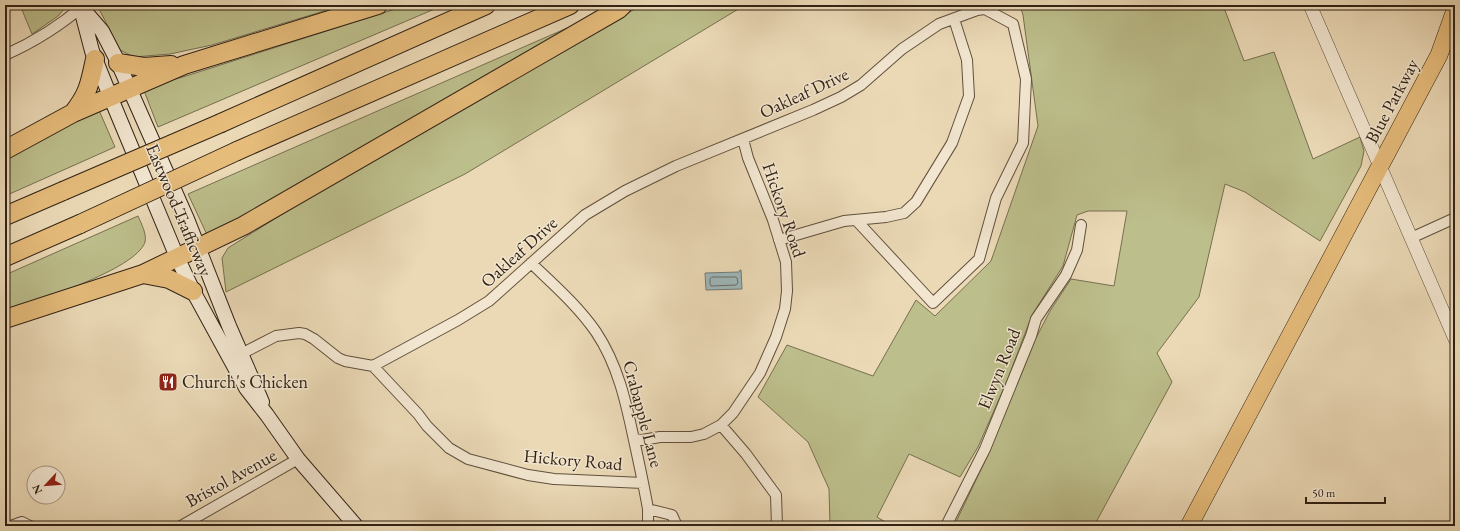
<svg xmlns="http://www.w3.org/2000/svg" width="1460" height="531" font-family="'EB Garamond',serif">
  <rect width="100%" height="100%" fill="#ebd9b6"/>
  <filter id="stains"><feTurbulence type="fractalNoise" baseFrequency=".005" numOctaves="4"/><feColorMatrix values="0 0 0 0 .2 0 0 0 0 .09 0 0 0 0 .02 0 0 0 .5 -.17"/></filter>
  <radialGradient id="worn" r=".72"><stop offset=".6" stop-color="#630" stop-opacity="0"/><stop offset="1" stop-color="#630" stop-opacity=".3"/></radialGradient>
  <path fill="#bcbe8b" stroke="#767050" d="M20,5H64V9L58,16L32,34Z
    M97,5H344L212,45L170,54L134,57L120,50Z
    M408,5H444L158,127L143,88L186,76Z
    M642,5H745L465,174L226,292L222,258L228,248L361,165Z
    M1020,5H1223L1244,61L1274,52L1313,159L1360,137L1364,151L1361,166L1320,241L1245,192L1225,184L1199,297L1157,353L1172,382L1094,526H954L987,457L1036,338L1050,311L1071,279L1114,286L1127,211H1088L1077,215L1063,266L1032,315L1007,381L978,447L960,477L909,454L877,517L892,526H830L829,489L808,442L758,397L787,345L873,376L916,300L935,316L991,261L1038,126L1023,15Z
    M567,28L568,31L209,239L188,194Z
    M98,108L115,147L5,196V160Z
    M138,216C141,223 147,234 145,242C136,270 33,302 5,311V275Z"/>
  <path fill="#9eb7ba" stroke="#727b78" d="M740,270H741L742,289L706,290L705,273L739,272Z"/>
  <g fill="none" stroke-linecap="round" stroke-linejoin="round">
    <path stroke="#686c68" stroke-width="1" d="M712,277H736L737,278L738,283L736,285L711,286L710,284V279Z"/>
    <defs>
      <path id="minor" d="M5,55C34,42 60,26 84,5
        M1411,238L1455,218
        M779,240L844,221L886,217L904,213L916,202L952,143L969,96L967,60L954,19
        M531,263C554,285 578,306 596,332C618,365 626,402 634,440C639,463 644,486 648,509L672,515L677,526
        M241,354L276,336L299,333L305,334L314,339L338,358L345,361L373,366L458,320L489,301L585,215L625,191L676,166L813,110L841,97L861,85L902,49L939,24L977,10L985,9L1013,24L1026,79L1023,143L996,198L979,259L933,303L856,220
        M373,366L418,414L427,426L449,448L468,459L528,475L554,479L643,483
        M721,425L746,454L776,495L777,526
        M634,439L642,440L660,437H691L704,434L721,425L733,413L760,373L776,337L785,309L787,291L786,262L773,220L748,158L743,139
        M648,509V526
        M11,526L22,522L30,526
        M181,526L298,459
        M946,526L985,449L1031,336L1036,319L1066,275L1077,250L1081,225"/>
      <path id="tertiary" d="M1310,5L1455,339"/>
      <path id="secondary" d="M80,5L92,51L110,96L177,257L193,291L246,388L267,415L298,459L356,526
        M83,9L102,31L116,58L187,219L229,326L262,402"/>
      <path id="trunk" d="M1189,526L1439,55L1455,10"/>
      <path id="motorway" d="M118,63L144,67L171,65
        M73,113C89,93 90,82 95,59
        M221,123L486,5
        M5,150L73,113L184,65L378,5
        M237,151L570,5
        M5,216L63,191
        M5,257L80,224
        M143,274L169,279L193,291
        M5,319L143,274L243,226L619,9L623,5"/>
    </defs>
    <use href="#minor" stroke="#60503d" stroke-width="12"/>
    <use href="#tertiary" stroke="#60503d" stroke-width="14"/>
    <use href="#secondary" stroke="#312215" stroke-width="16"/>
    <use href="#trunk" stroke="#312215" stroke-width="18"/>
    <use href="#motorway" stroke="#312215" stroke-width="20"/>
    <use href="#minor" stroke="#f2e6d0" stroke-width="10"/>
    <use href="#tertiary" stroke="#f2e6d0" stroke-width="13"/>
    <use href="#secondary" stroke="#f2e6d0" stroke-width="14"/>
    <use href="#trunk" stroke="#e6bc7b" stroke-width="17"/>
    <use href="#motorway" stroke="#e6bc7b" stroke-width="18"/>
    <defs>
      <path id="motorway-bridge" d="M63,191L221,123
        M80,224L237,151"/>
    </defs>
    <use href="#motorway-bridge" stroke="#312215" stroke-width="20" stroke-linecap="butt"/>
    <use href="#motorway-bridge" stroke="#e6bc7b" stroke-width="18"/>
  </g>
  <defs>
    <symbol id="restaurant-square" viewBox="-11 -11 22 22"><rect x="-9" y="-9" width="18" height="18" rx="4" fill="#8f2418" stroke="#f2e6d0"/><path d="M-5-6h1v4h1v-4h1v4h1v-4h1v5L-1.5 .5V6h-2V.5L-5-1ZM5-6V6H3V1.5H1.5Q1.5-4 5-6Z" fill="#fff"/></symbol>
  </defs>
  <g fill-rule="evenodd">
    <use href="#restaurant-square" x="157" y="371" width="22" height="22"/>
  </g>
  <g text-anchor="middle" stroke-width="3" stroke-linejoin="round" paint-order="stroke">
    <g font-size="18" fill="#312215" stroke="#f2e6d0">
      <text transform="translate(804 93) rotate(-25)" y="6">Oakleaf Drive</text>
      <text transform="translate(1392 101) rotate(-62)" y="6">Blue Parkway</text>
      <text transform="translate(179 210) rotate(67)" y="6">Eastwood Trafficway</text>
      <text transform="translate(784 210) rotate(71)" y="6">Hickory Road</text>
      <text transform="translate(519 252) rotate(-42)" y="6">Oakleaf Drive</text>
      <text transform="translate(999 369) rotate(-68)" y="6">Elwyn Road</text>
      <text transform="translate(643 414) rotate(75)" y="6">Crabapple Lane</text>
      <text transform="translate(573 460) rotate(5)" y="6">Hickory Road</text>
      <text transform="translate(231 478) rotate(-29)" y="6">Bristol Avenue</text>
    </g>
    <g font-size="18" fill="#312215" stroke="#f2e6d0" text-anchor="start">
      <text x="182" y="388">Church's Chicken</text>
    </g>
  </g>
  <rect width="1460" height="531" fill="none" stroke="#ebd9b6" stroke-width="20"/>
  <rect x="6" y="6" width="1448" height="519" fill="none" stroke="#312215" stroke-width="2"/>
  <rect x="10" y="10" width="1440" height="511" fill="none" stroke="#312215"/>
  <g transform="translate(46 485) rotate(244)"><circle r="19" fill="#f2e6d0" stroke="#a59885"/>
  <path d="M0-3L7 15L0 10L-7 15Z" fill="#8f2418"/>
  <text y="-6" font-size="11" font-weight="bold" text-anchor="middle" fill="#312215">N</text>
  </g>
  <path d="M1306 497v6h79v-6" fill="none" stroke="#312215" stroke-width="2"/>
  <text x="1312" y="497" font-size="12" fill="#312215" stroke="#f2e6d0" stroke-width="3" paint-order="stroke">50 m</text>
  <rect width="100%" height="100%" filter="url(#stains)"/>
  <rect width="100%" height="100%" fill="url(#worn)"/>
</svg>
